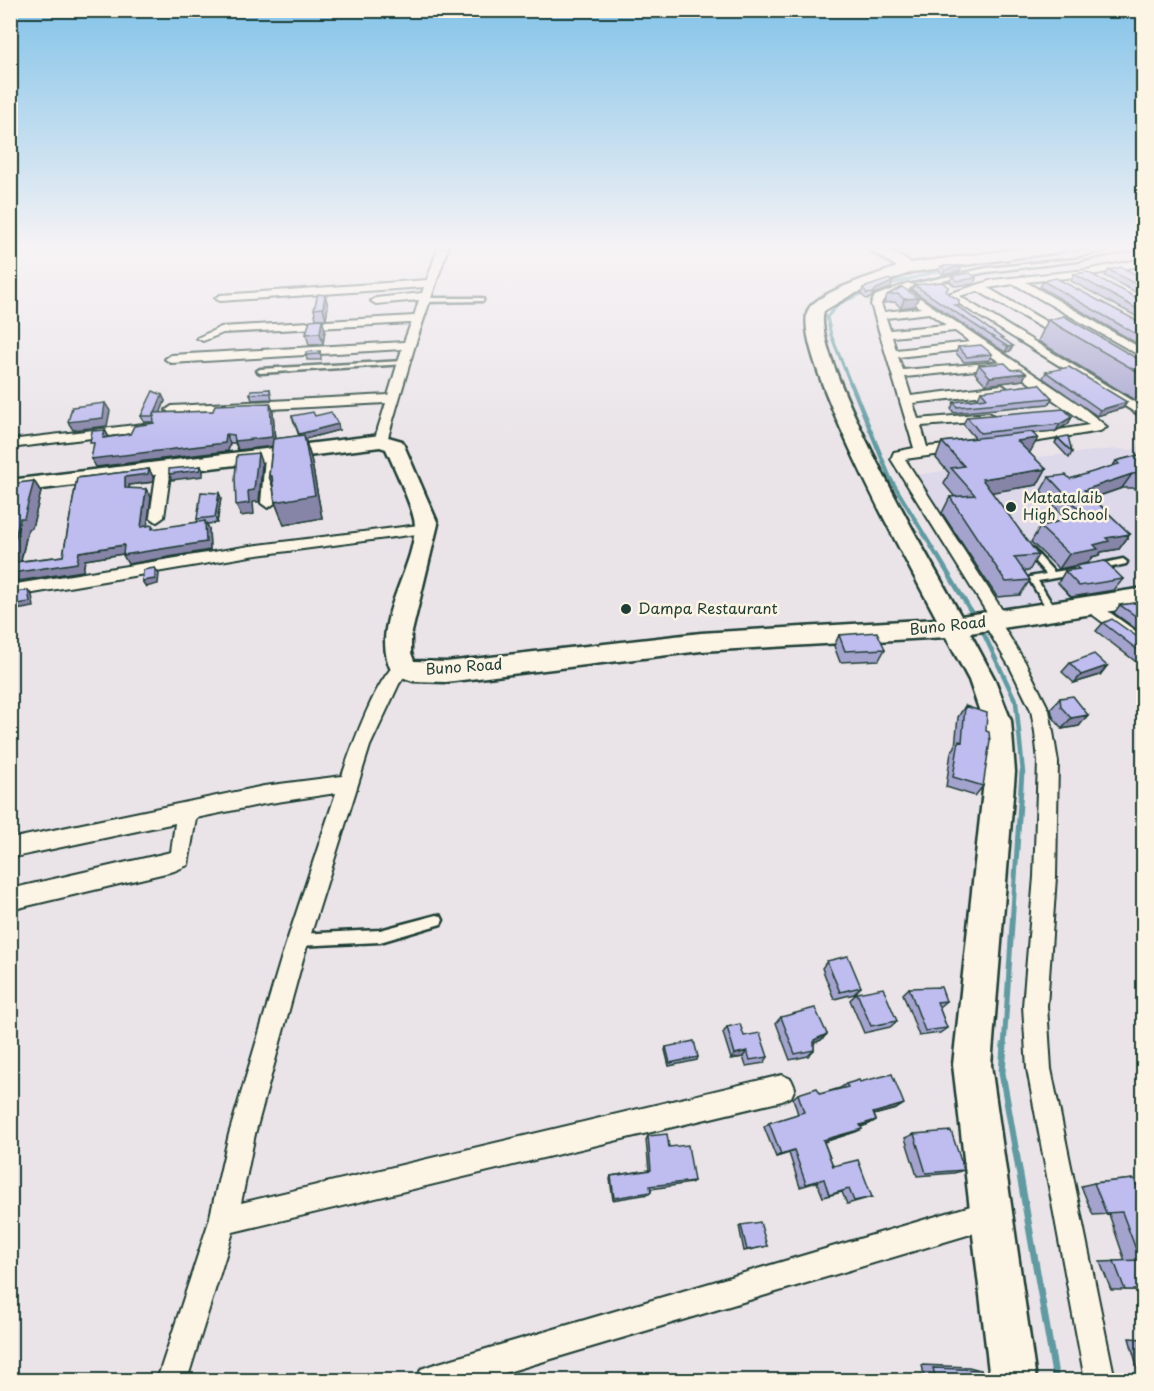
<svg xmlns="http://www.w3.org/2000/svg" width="1154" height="1391" font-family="'Playpen Sans',sans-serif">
  <rect width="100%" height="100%" fill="#eae4e8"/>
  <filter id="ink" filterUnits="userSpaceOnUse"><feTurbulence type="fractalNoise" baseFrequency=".0167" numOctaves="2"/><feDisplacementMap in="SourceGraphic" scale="12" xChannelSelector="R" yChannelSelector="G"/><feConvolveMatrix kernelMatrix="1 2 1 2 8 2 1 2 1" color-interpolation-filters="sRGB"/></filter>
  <g filter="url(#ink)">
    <path fill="#ddd8ea" d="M1143,444V591L1012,612L992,598L977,581L917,475L1029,458L1114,449L1131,450Z"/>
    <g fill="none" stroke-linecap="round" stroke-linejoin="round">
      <path stroke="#609ba2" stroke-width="3" d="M866,248L898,268
        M954,267L1099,248
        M887,285L942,270
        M851,385L831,335L827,317L839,304L867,291"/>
      <path stroke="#609ba2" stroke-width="4" d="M851,383L890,478L937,556"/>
      <path stroke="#609ba2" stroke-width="4.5" d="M937,555L973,615
        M982,630L1016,702L1023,773"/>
      <path stroke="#609ba2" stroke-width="5" d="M1004,1047L1022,772"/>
      <path stroke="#609ba2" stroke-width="7" d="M1004,1045L1002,1073L1056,1380"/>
      <defs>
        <path id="lane" d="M1134,248H1141L1077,261L987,272L911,287L908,285L987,268L1077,259Z
          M481,298L483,299V301L426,302L423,300L426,298Z
          M403,361L406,363L405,364L260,373L257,371L260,369Z
          M1029,547L1032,548L1054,572L1077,568L1081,571L1077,574L1038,581L1057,612L1056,614H1050L1029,579L1030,577L1046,574L1026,552L1025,550Z
          M1123,559L1127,562L1126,564L1099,570L1095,567L1099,564Z
          M437,915L441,916L443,920L441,924L380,942L298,946L294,944L292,940L294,936L298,934L380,930Z"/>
        <path id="street" d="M438,248H448L415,345L386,444L381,445L374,441L386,403L172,414L166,410L172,406L388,395L402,349L171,363L165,359L171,355L404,342L411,323L223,333L203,341L197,338L221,327L414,316L419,300L376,304L371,301L376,298L422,293L424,287L220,301L215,298L220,295L427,280Z
          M885,248H906L885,252Z
          M1144,259V265L1086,276L1026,282L1144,350V358L1014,284L988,288L1071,336V340H1063L978,291L959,296L1144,408V418L945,295L993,280L1086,270Z
          M908,283L913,286L908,290L1080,405L1107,427L1100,431L1015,445L1008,441L1010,438L1089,425L1007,367L905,377L911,396L1002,385L1008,389L1002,393L913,403L918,419L989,413L995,417L989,421L921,426L927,447L964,443L971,447L964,451L905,459L1006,616L1008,620L1002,625L1025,662L1049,710L1053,732L1058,762L1056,877L1047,1006L1051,1069L1115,1380H1085L1027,1069L1023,1006L1034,877L1038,762L1035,732L1031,710L1011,669L983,622L989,616L891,459L894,452L914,448L871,304L875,296ZM899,293L921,308L884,312L881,304L883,300ZM929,313L946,325L890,330L886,318ZM955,331L970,342L896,350L892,337ZM979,348L1000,362L903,370L898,357Z
          M152,423L157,424V430L10,448V440Z
          M272,453L279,457L275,503L268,508L261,503L265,457Z
          M164,464L171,468L164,517L157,522L150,517L157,468Z
          M427,524L432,526L434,529L432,532L250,556L10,597V585L250,546Z
          M1091,599L1144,637V653L1085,609L1083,605L1085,601Z
          M402,660L408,662L411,667L399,684L370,746L303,959L255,1134L241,1203L782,1075L791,1079L795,1088L791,1097L782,1101L233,1232L187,1380H157L209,1221L229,1134L281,959L336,793L264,804L196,818L188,865L174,871L10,910V889L171,852L175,823L10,858V839L264,786L342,776C350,752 379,668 402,660Z
          M991,1200L1001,1204L1005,1214L1001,1224L991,1228L481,1380H417L421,1369L432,1365Z"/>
        <path id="secondary" d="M867,248H884L911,263L1029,248H1066L1059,252L912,272L851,295L824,311C810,356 934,567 961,616L1144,588V606L970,633L995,680L1011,721L1015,772L991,1065L1036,1380H990L953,1065L985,772L983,721L969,680L946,637L701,651L446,682L413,681L393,674C367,626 413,575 415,527C416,513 393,465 386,449L380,447L10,493V480L381,435L402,441L438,524L411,636V653L414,661L446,662L701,633L937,619C915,577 783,340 810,307C824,290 876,275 897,267Z"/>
      </defs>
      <use href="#lane" stroke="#1f3d34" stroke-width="5"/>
      <use href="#street" stroke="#1f3d34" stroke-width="4"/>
      <use href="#secondary" stroke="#1f3d34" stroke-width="5"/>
      <use href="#lane" fill="#fcf5e5" fill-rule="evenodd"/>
      <use href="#street" fill="#fcf5e5" fill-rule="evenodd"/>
      <use href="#secondary" fill="#fcf5e5" fill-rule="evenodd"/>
    </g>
    <path fill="#a4a3ce" stroke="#1f3d34" stroke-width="1.5" d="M1143,262V275L1135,269L1138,263Z
      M941,266H962L960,271L943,275L939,271Z
      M1109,270L1143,278V296L1105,276Z
      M1074,274L1143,301V320L1071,281Z
      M952,276L976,278L974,284L955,286L950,282Z
      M1043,281L1143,324V347L1040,287Z
      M914,285L948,287L946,292L959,305L958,307L1013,346L1010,351L1005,352L912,290Z
      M902,287L915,306L901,308L895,302L884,303L887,295Z
      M863,288H891L874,294L871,298L866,299L861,294Z
      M325,295L328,306L326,319H316L314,309Z
      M1048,320L1143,362V402L1140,403L1038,341Z
      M325,330L323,344L309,345L306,334Z
      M958,347L992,354L990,360L964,362L956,353Z
      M320,351L321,356V360H307L306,355Z
      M979,365L1012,370L1026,373L1023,380L986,385L975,373Z
      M1046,372L1127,402L1123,408L1097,416L1043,378Z
      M270,389L272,399L252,400L250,394Z
      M981,391L1052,398L1049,404L954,413L951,409L954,402L979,399L978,398Z
      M162,395L165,401L160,413L213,411L270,403L273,411L275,439L299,436L292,416H315L339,430L305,439L311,458L322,518L284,525L275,502L273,488L269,476L272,446L238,450L235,443H230L228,451L96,467L105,430L109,437L130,434L154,423V422H144L141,416Z
      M967,417H1072L1068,424L1056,431L1033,433L1029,453L1046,469L1037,485L991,492L1038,555L1029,571H1024L1030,580L1020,595L997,597L942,513L950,497H955L944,484L949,473L936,458L942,442L975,438L963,424Z
      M1058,438L1072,452L1069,458L1055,443Z
      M1143,454V495L1133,488H1122L1093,498L1130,534L1119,549L1101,552L1099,555L1092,557L1088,563L1059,569L1031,542L1040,527L1066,519L1041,491L1049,477L1070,479L1113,466L1116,461Z
      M149,469L153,477V482L129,485L130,489L151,497L147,526L152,525L155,529L198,522L197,519L219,493L221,498L217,523L207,524L209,529L210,550L128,564L123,554L85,560L83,571L18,581L13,570L10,571L34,481L41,492L32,528L28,529L21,561L63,556L77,478Z
      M1075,566L1123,579L1114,590L1071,597L1058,583L1065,571L1072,570Z
      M1143,602V634L1114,613L1120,605Z
      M1103,623L1143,641V674L1137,669L1140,665L1096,631Z
      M839,635L885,649L879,660L840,662L834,646Z
      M1070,663L1107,666L1100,675L1074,683L1062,672Z
      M1060,698L1088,715L1079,726L1062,729L1053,717L1051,709Z
      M965,706L983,786L975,796L946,787L951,752L955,747L958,717Z
      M827,961L861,987L854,994L834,999L822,968Z
      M909,988L946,1001L939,1007L947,1028L940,1033L919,1036L903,994Z
      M857,993L897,1021L890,1027L864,1033L850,1000Z
      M781,1017L827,1034L821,1040L814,1043V1050L808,1056L790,1060L776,1023Z
      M727,1027L744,1036L768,1057L764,1063L746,1066L743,1057L731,1059L723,1033Z
      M666,1047L698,1057L697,1060L669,1066L665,1050Z
      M860,1082L896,1109L874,1115L876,1120L869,1124L861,1127L862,1129L855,1132L824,1142L833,1166L872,1197L847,1204L842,1192L823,1197L817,1182L800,1187L789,1153L776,1157L764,1127L769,1123L798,1114L793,1098L798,1094H820L840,1088L846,1084Z
      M914,1134L964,1170L954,1173L917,1176L905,1138Z
      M648,1136L669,1147L694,1181L691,1183L651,1189V1192L649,1194L613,1200L610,1179L611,1176L649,1170L646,1140Z
      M1134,1179L1143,1290H1111L1100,1262L1125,1261L1109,1214L1093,1215L1081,1186L1094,1183Z
      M741,1225L767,1246L744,1251L739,1226Z
      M1129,1338L1143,1339V1380H1141Z
      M922,1365L969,1367L981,1370L983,1380H925Z"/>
    <path fill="#8684a7" stroke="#1f3d34" stroke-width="1.5" d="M962,266L960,271L943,275L945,270Z
      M892,282L891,288L874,294L871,298L873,293L876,289Z
      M325,295L328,306L326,319L323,308Z
      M918,298L915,306L901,308L904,299Z
      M322,319L325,330L323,344L320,333Z
      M1013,346L1010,351L1005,352L1008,347Z
      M1026,373L1023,380L986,385L990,377Z
      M162,395L165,401L157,422L154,416Z
      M1127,402L1123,408L1097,416L1100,410Z
      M105,403L110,411L107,426L73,430L68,422Z
      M270,403L273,411L275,446L238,450L235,441Z
      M1072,417L1068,424L1056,431L1060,424Z
      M338,424L339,430L305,439L311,458L322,518L284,525L275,502L301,440L299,434Z
      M105,430L109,438H103Z
      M226,434L230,443L228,451L96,467L91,459Z
      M1038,438L1029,454L1017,441Z
      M258,453L262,464L259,502H253L254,514L241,516L236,505L248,491Z
      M201,466L203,471V476L172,480L169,474Z
      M149,469L153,477V482L129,485L130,497L125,488V477Z
      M1046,469L1037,485L975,495L982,479Z
      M1132,474L1122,488L1075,504L1084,490Z
      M269,476H272L278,499Z
      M34,481L41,492L32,528L28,529L19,569L10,571V559L20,518Z
      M146,489L151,497L146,535L141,527Z
      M219,493L221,498L217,523L215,517Z
      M205,521L209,529L210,550L128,564L123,555Z
      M1130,534L1119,549L1101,552L1099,555L1092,557L1088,563L1059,569L1069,554L1094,545L1106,538Z
      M124,545L129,553L85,560L83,571L18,581L12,573L79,552Z
      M155,568L159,574L158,584L146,587L142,581Z
      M28,590L32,595L34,607L10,611V605Z
      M1107,666L1100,675L1074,683L1081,675Z
      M1088,715L1079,726L1062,729L1071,718Z
      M827,1034L821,1040L808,1046L814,1040Z
      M747,1051L743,1057L731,1059L735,1054Z
      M904,1104L896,1109L865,1117L873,1113Z
      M876,1120L869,1124L853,1129L860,1125Z
      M862,1129L855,1132L817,1144L823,1140Z
      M794,1150L789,1153L776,1157L781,1154Z"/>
    <path fill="#bfbdef" stroke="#1f3d34" stroke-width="1.5" d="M1143,262V267L1138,263Z
      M941,266H962L945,270Z
      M1121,267L1143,278V288L1109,270Z
      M1087,272L1143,301V312L1074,274Z
      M970,273L976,278L957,281L952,276Z
      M1056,278L1143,324V338L1043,281Z
      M889,279L892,282L876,289L873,293L867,294L863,288Z
      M942,282L948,287L946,292L959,300V305H955L1013,346L1008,347L914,285Z
      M902,287L918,298L904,299L898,294L887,295Z
      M318,294L325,295L323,308L314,309Z
      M1064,316L1143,362V375L1048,320Z
      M322,319L320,333L306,334L310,320Z
      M981,345L992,354L967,357L958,347Z
      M320,351L319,354L306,355V352Z
      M1005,363L1012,370L1021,369L1026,373L990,377L979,365Z
      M1069,367L1127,402L1100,410L1046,372Z
      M1039,384L1052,398L957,407L954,402L987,398L981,391Z
      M270,389V393L250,394L251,390Z
      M153,391L162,395L155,413H153L154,416H141Z
      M105,403L103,418L68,422L72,407Z
      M270,403L272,437L235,441L234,435L226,434L225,443L91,459L94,443H90L92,431L105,430L103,438L130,434L134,426L154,423L153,413L213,411L215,405Z
      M1064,409L1072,417L1060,424L980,433L967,417Z
      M313,412L315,416L331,412L338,424L299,434L292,416Z
      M1031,432L1038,438L1017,441L1046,469L982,479L1038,555L1014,557L1030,580L1006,582L950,497L975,495L951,468L964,466L942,442Z
      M304,435L315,495L275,502L272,476H269L273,439Z
      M1068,436L1072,452L1058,438Z
      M258,453L254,490L248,491L249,503L236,505L235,477L237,455Z
      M1143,454V473L1132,474L1084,490L1130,534L1106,538L1109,541L1094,545L1098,549L1069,554L1040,527L1083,514L1049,477L1066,475L1070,479L1119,464L1116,461Z
      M201,466L200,470L169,474V469Z
      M149,469L148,474L125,477V488L146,489L141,527L152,525V529L205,521L206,542L123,555L124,545L79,552L77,563L12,573L16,562L63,556L77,478Z
      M34,481L24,518H20L10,559V484Z
      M201,492L219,493L215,517L197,519Z
      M1105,561L1123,579L1079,586L1065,571L1079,569L1075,566Z
      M155,568V579L142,581L143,570Z
      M28,590L30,602L10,605V593Z
      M1143,602V621L1120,605Z
      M1112,619L1143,641V654L1103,623Z
      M877,632L885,649L845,651L839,635Z
      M1094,654L1107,666L1081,675L1070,663Z
      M1073,696L1088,715L1071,718L1061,707L1060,698Z
      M965,706L987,713L986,731L989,732L990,741L983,786L953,777L959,741L962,742Z
      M848,956L861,987L840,992L827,961Z
      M941,987L946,1001L937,1002L947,1028L925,1031L909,988Z
      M883,988L897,1021L871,1026L857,993Z
      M815,1008L827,1034L814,1040V1050L795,1054L781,1017Z
      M740,1024L744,1036L760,1033L768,1057L750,1060L747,1051L735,1054L727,1027Z
      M694,1041L698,1057L670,1063L666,1047Z
      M892,1074L904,1104L873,1113L876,1120L860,1125L862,1129L823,1140L833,1166L858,1160L872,1197L854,1201L849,1189L829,1195L824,1179L806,1184L794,1150L781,1154L769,1123L804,1112L798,1094L817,1088L820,1094L848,1087L846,1084L859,1080L860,1082Z
      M951,1131L964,1170L926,1173L914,1134Z
      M667,1134L669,1147L688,1145L694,1181L650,1186L651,1192L614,1198L611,1176L651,1170L648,1136Z
      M1134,1179L1143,1201V1290H1125L1114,1261L1140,1260L1122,1212L1106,1213L1094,1183Z
      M760,1222L767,1246L747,1250L741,1225Z
      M933,1368L981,1370L983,1380H936Z"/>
  </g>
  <linearGradient id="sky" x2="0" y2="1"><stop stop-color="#83c3e9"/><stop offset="0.56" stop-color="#f6f3f5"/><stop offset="1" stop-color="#f6f3f5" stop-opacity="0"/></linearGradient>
  <rect width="1154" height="442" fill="url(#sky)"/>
  <g fill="#1f3d34" stroke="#fcf5e5" stroke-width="2">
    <circle cx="1011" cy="507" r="6"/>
    <circle cx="626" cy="609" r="6"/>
  </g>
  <g text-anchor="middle" stroke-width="5" stroke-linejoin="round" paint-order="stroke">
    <g font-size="15" fill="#1f3d34" stroke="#fcf5e5" text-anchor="start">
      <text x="1023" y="503">Matatalaib<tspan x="1023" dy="17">High School</tspan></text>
      <text x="638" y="614">Dampa Restaurant</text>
    </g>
    <g font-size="15" fill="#1f3d34" stroke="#fcf5e5">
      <text transform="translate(948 626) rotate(-6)" y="5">Buno Road</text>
      <text transform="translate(464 667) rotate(-4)" y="5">Buno Road</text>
    </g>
  </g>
  <rect width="1154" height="1391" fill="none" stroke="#fcf5e5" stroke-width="36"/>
  <rect x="18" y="18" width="1118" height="1355" fill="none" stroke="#1f3d34" stroke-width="2" filter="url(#ink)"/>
</svg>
